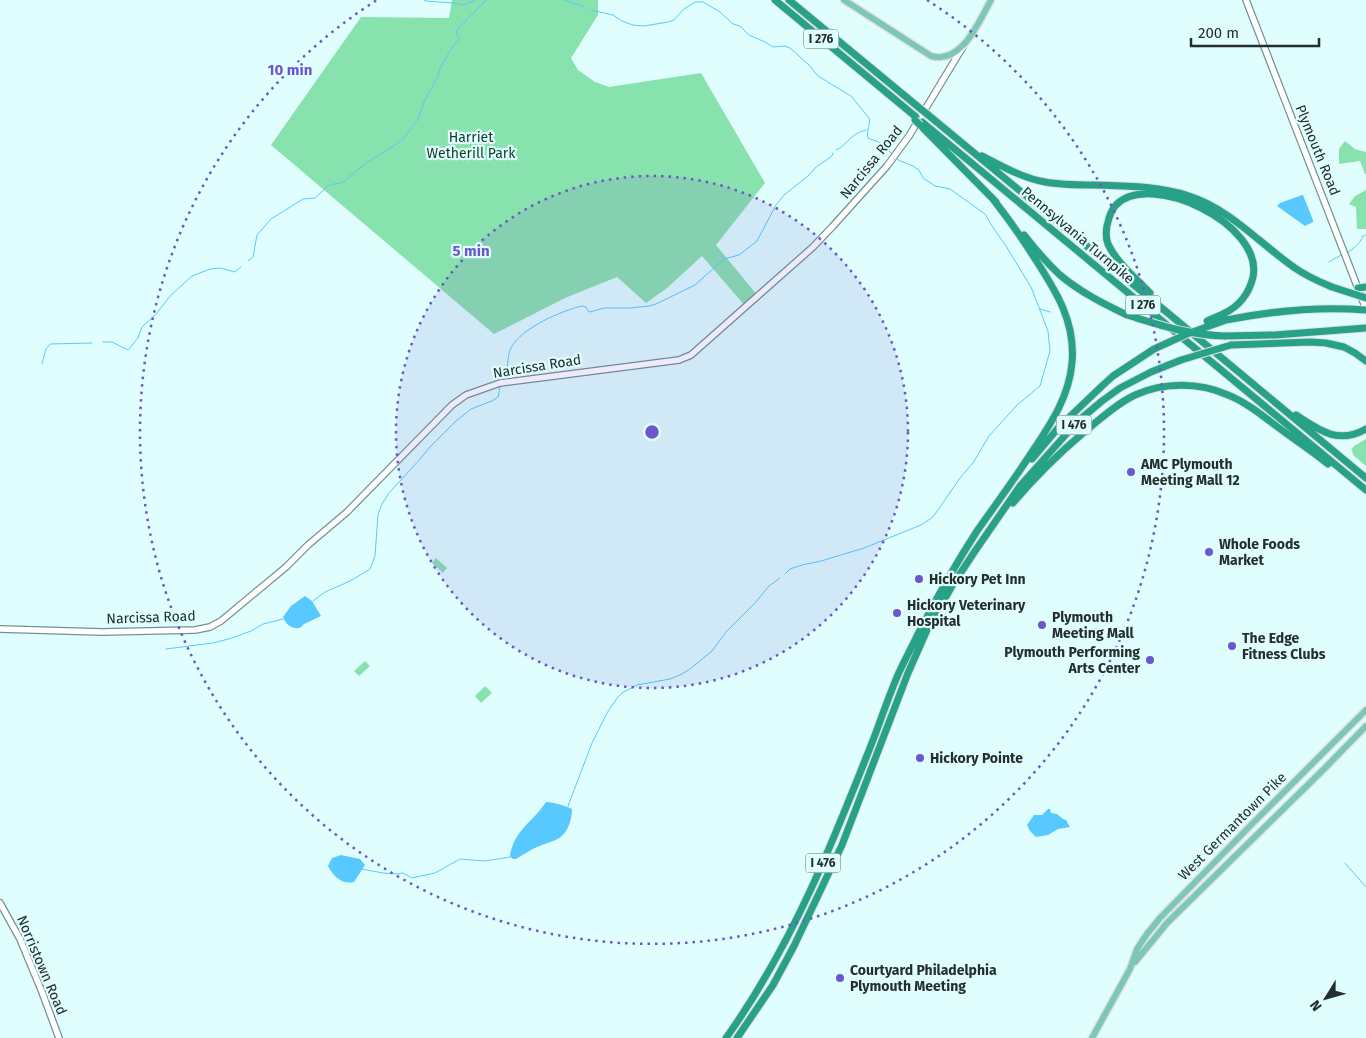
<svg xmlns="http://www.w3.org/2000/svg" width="1366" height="1038" font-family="'Fira Sans',sans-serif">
  <rect width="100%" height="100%" fill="#e0fefd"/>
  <path fill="#88e2ad" d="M452,0H598V15L571,58L578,70L595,82L609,87L701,73L765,183L716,245L758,296L746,307L702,256L667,288L646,303L617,277L565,298L494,334L271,145L361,17L449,18Z
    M1345,141L1355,149L1366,152V174H1365L1360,161L1339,164V149Z
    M1366,190V229H1357L1356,207L1349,204L1355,196Z
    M1366,439V466L1353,455L1352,449L1354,446Z
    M436,558L447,568L443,573L432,563Z
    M365,661L370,666L359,676L354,671Z
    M485,686L492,693L481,703L475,696Z"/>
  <path fill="#57c9fe" d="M1302,195H1303L1313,220V222L1305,226L1277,206L1280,203Z
    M305,596L312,601L321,616L304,624L300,628C292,629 286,625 283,617L291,606Z
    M546,802C554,802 566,806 572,809C572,814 571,820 569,825C563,841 551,841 537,847C530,850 523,855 516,859H513L510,856C514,830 533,822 546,802Z
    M1048,809H1050L1051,813L1057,814L1063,819L1066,820L1070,827L1058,829L1048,835L1036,837L1030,831L1027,825L1034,815H1042Z
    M341,855L360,859L365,865L354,882C342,885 333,876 328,866L332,858Z"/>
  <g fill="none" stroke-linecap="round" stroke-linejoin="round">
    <path stroke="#57c9fe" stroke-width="1" d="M424,0L425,1L453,3L463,5L476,0
      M565,0L584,7
      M591,10L613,15L622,21L633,25L644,26L668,22L674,20L684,9L692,4L696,2H703L720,12L733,24L740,26L749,35L765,42L773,47L785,46L790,48L809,65L818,76L851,96L869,118C871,125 866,130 868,138L881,143L892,154
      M836,150C848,145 849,134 866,130
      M1347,253C1354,248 1360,244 1363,236L1366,235
      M248,261L253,257L257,235L271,219L303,199L315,198L328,186L334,184L342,183L366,163L398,143L405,137L419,117L424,102L438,76L441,66L454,45L460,39L456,33V31L486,0
      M1329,262L1343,254
      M1040,309L1050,312
      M103,342H112L128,350L138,338L142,327L156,314L171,295L192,276L210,269L220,268L235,272L241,267
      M42,364L46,349L50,344L92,343
      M502,379C503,376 505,374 506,372C509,363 507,354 512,346C524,327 561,311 582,306L586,307L588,311L590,312L604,308H630L649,306L656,304L695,285L724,259L739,255L757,241L776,205L784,195L808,176L815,168L832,156L833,153
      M785,574L790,569L802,565L821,561L864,548L921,525L933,517L960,478L973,463L989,436L1017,405L1040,386L1050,351L1048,331L1031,287L1006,246L992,226L985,214L950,189L935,186L923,178L919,170L913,166L900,161L896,158
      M313,601L325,592L350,581L370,569L375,556L378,514L382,504L389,493L421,458L429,448L456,421L471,409L492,401L498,397L500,387
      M166,649L213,643L232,638L251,631L263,624L283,619
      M568,806L592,743L607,713L617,698L622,693L637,685L670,679L680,675L690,669L712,651L726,632L755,603L769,586L780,578
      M1345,863L1366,887
      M361,869L383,873L396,874L403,873L412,878L435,873L460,859L484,861L511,857"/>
    <defs>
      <path id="secondary" d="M1246,0L1366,309
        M0,629L102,632L195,630L210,627L221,621L286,567L308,545L347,512L452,405L466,395L500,383L679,360L691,355L813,247L833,226L887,166L909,136L964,45
        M0,903L20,939L42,992L59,1038"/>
      <path id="primary" d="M844,0L931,56C962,65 979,21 991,0
        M1135,962L1167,923L1322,771L1366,726
        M1092,1038L1130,969L1137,949L1147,934L1160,918L1252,824L1366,710"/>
      <path id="highway" d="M775,0L916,117
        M789,0L922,110
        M927,114L1169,314L1366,478
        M922,122L1366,490
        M923,128L996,202
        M982,156C1002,166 1022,178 1045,182C1061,185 1078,185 1094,185C1125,186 1159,186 1189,196C1230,209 1260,244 1295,268C1306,276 1320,282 1332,287
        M1024,235C1035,249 1047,263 1060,275C1080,292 1104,304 1127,315
        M1358,288L1366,287
        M1150,293C1137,279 1116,262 1108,244C1105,236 1106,227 1109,218C1111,213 1112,209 1116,205C1150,170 1264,224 1253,277C1249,294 1238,307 1223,314
        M1226,320C1272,311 1318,306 1366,310
        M1224,336L1275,335L1366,328
        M1231,345L1310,342L1326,343L1344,347L1355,353L1366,361
        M1296,415C1319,430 1338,445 1366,429
        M1032,459L1059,427L1102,386L1113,376L1154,349
        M1013,503C1034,478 1057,455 1083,433C1099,420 1116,404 1135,395C1164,382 1199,382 1228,395C1246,402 1263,416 1279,428C1295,440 1312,451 1328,464
        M726,1038C792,946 834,840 875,735C882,716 889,696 897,677C903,663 911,649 918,634C936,599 955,565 977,531C996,504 1016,477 1034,449C1052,422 1069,396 1072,363C1076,320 1054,288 1032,254C1020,235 1007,217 993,199
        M737,1038L773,985L794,946L842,845L908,673L927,630L952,586L975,551L1020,486L1077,422L1102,401L1120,388L1151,372L1181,360"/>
    </defs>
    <use href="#secondary" stroke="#759190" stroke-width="8"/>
    <use href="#primary" stroke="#e0e2e2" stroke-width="9"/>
    <use href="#highway" stroke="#e0e2e2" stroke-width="9"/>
    <use href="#secondary" stroke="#fff" stroke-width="5.5"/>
    <use href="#primary" stroke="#7dc7b8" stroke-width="6"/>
    <use href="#highway" stroke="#27a188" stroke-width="7"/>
    <defs>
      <path id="highway-bridge" d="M922,110L927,114
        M915,120L920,125
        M1332,287L1366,298
        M1127,315C1160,325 1189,335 1224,336
        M1207,321L1223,314
        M1154,349L1187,334L1226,320
        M1181,360L1231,345"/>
    </defs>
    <use href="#highway-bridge" stroke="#e0e2e2" stroke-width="9" stroke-linecap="butt"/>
    <use href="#highway-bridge" stroke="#27a188" stroke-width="7"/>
  </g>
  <circle cx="652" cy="432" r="256" fill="#6c55ce" fill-opacity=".12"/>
  <g fill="none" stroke="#6c55ce" stroke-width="2.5" stroke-dasharray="2.5 5">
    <circle cx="652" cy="432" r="256"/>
    <path d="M927 0A512 512 0 1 1 377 0"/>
  </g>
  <g fill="#6c55ce" stroke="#e0fefd" stroke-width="2">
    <circle cx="1131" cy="472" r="5"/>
    <circle cx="1209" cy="552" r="5"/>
    <circle cx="919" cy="579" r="5"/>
    <circle cx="897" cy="613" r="5"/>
    <circle cx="1042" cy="625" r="5"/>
    <circle cx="1232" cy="646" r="5"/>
    <circle cx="1150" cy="660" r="5"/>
    <circle cx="920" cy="758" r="5"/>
    <circle cx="840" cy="978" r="5"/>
  </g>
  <g text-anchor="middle" stroke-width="4.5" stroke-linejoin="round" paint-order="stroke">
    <g fill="#e0fefd" stroke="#5c6c6c" stroke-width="1">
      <rect x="803.5" y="29.5" width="35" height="19" rx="4"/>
      <rect x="1125.5" y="295.5" width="35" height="19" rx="4"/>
      <rect x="1056.5" y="415.5" width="35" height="19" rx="4"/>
      <rect x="805.5" y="853.5" width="35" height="19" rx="4"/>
    </g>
    <g font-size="12" font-weight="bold" fill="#232e2e">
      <text x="821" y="43">I 276</text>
      <text x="1143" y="309">I 276</text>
      <text x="1074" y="429">I 476</text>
      <text x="823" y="867">I 476</text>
    </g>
    <g font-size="14" fill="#0f3b24" stroke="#e0fefd">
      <text x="471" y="142">Harriet<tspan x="471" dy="16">Wetherill Park</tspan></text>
    </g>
    <g font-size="14" fill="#232e2e" stroke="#e0fefd">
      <text transform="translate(1318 150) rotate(68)" y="5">Plymouth Road</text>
      <text transform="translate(871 162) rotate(-51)" y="5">Narcissa Road</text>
      <text transform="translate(1078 235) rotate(40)" y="5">Pennsylvania Turnpike</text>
      <text transform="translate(537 366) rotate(-9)" y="5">Narcissa Road</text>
      <text transform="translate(151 617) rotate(-2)" y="5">Narcissa Road</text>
      <text transform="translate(1232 826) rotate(-45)" y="5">West Germantown Pike</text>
      <text transform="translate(42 965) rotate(67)" y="5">Norristown Road</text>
    </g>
    <g font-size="14" font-weight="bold" fill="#232e2e" stroke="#e0fefd" text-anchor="start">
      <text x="1141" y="469">AMC Plymouth<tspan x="1141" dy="16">Meeting Mall 12</tspan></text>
      <text x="1219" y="549">Whole Foods<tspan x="1219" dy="16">Market</tspan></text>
      <text x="929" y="584">Hickory Pet Inn</text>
      <text x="907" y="610">Hickory Veterinary<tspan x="907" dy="16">Hospital</tspan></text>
      <text x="1052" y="622">Plymouth<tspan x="1052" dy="16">Meeting Mall</tspan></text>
      <text x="1242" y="643">The Edge<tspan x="1242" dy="16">Fitness Clubs</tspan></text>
      <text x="1140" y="657" text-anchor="end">Plymouth Performing<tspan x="1140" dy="16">Arts Center</tspan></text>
      <text x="930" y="763">Hickory Pointe</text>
      <text x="850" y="975">Courtyard Philadelphia<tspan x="850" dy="16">Plymouth Meeting</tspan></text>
    </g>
  </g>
  <circle cx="652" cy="432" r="8" fill="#6c55ce" stroke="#e0fefd" stroke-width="2.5"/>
  <g font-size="15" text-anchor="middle" font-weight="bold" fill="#6c55ce" stroke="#e0fefd" stroke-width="4.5" stroke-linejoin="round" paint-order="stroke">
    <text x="290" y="75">10 min</text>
    <text x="471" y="256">5 min</text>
  </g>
  <g transform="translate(1326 998) rotate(233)" stroke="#e0fefd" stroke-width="4" paint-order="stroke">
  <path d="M0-4L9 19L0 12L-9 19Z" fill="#232e2e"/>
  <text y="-8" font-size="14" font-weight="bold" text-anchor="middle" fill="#232e2e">N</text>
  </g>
  <path d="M1191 38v8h128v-8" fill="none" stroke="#232e2e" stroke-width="2.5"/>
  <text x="1198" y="38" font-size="15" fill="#232e2e" stroke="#e0fefd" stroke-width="4" paint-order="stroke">200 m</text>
</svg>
